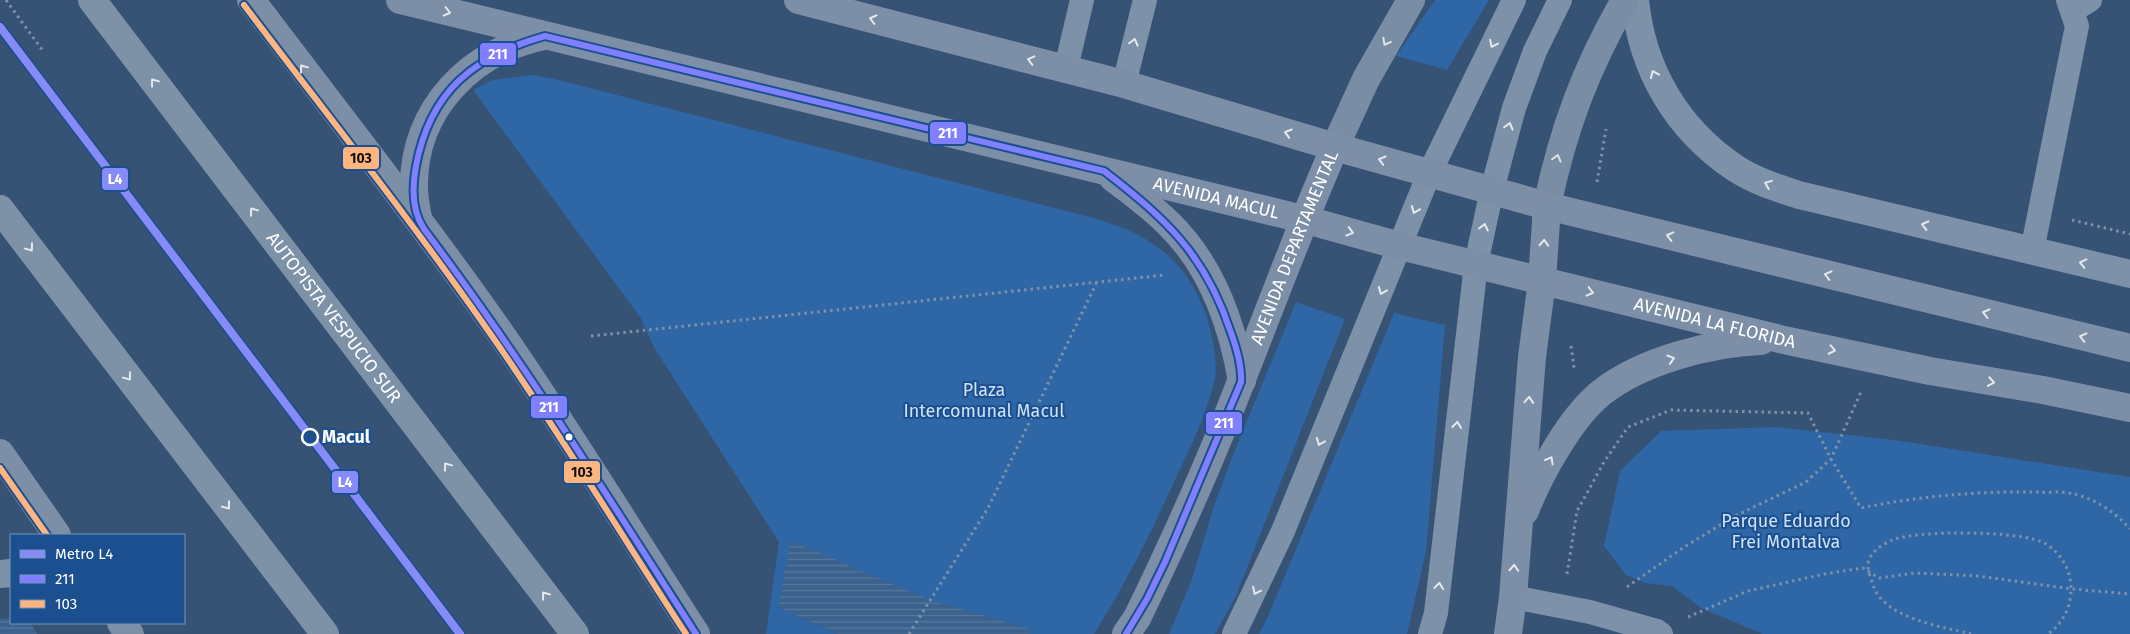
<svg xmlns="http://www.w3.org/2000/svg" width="2130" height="634" font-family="'Fira Sans',sans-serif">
  <defs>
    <pattern id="water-rules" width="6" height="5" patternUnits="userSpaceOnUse" patternTransform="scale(1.25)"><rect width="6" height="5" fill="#3b618d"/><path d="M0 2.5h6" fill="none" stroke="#58799e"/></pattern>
  </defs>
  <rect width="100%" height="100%" fill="#365274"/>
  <path fill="#2f66a5" d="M1435,0H1489L1447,70L1396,56Z
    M532,75L555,79L1090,217C1105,222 1122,226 1136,234C1176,253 1202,290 1211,333C1214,348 1218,366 1214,382C1206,416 1190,448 1175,480C1151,533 1125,585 1094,634H1029V629L930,600L778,607L837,634H766L779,542L655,349L640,317L473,90L493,80Z
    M1296,302L1345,319L1236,596L1215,634H1169L1191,582L1214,506L1231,460Z
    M1394,313L1445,325L1426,552L1407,634H1259L1269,614Z
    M1775,427L1895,440L2130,477V634H1763L1701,608L1672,586L1645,583L1626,575L1604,546L1620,471L1661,431Z"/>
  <path fill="url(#water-rules)" d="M791,541L930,600L1030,629L1029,634H837L778,607Z
    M11,618V623H31L37,634H0V619Z"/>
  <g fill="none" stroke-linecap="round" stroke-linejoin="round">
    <path stroke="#7d92a8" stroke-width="3" stroke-dasharray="2.5 4" stroke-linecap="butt" d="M6,0L43,51
      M1597,182L1606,129
      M2072,220L2130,234
      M591,336L1165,275
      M1571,346L1574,367L1576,369
      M1567,574L1577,511L1604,462L1628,427L1671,410L1808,413L1831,459L1861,508C1919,496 1979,491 2039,492C2048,493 2059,491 2069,493C2093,497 2114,511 2130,529
      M1627,587L1684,547L1737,515L1806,482L1831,459L1861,392
      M1688,617L1748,591L1824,574L1863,568L1879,578L1915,573L1978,576L2072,589L2130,594
      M909,634L988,508L1096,284
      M1971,634C1943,627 1883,618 1873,585C1871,579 1867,569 1868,563C1870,552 1883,544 1892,540C1916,530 2025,530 2046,544C2079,565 2079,612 2048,634"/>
    <path stroke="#7d92a8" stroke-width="24" d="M2072,11L2090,0
      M1066,68L1082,0
      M1124,84L1145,0
      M2032,251L2077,26L2068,0
      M1513,597L1590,612L1657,631L1661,634
      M1234,634L1283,531L1429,174L1514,0
      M1430,634L1436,613L1476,264L1492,190L1514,108L1535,51L1560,0"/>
    <path stroke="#7d92a8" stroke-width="28" d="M0,574L11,573"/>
    <path stroke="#7d92a8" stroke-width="28" d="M1635,0C1642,70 1677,129 1735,168C1755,181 1777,188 1799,195L2130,274"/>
    <path stroke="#798da4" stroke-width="28" d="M1335,147L1366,79L1411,0
      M1547,206C1563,129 1586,68 1625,0"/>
    <g stroke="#7d8ea7" stroke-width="28">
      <path d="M251,0C335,111 421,220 501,334C569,432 631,534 696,634"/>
      <path id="s1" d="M400,0L1303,219L1400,246L1784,340L1930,371L2043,390L2130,408"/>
      <path d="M798,0L1124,84L1335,147L1547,206L2130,348"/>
      <path d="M1113,178C1132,192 1152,207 1169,224C1212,266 1232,323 1242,381"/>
      <path d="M418,218C416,208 414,197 414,187C413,109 471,51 544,36"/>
      <path d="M0,453L57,535"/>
      <path d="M1525,511C1539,475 1570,418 1601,393C1641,361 1710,343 1761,341"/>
      <path d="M121,623L130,634"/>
      <path id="s2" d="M1126,634L1137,618C1175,540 1211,460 1242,379C1273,301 1301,224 1335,147"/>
      <path d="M1508,634L1513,597L1532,357L1542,281L1547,206"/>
    </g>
    <g stroke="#7e92a7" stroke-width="28">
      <path id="s3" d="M92,0L575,634"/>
      <path d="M0,209L325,634"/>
    </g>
    <defs>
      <path id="bus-1" d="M696,634C608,497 522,359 424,229C412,211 412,187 416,166C430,91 474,56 545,36L1104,171C1165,218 1205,254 1230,330C1236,346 1242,365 1241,382L1165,562L1147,599L1126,634"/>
      <path id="bus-2" d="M244,5C328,116 415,225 494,339C561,435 622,536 686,634
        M0,468L47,535"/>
    </defs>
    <use href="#bus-1" stroke="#1b4f8f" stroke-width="10"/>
    <use href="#bus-2" stroke="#1b4f8f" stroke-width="10"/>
    <use href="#bus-1" stroke="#8080ff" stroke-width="6"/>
    <use href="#bus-2" stroke="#ffb580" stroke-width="6"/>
    <defs>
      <path id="metro-1" d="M0,27L460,634"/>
    </defs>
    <use href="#metro-1" stroke="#1b4f8f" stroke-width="11"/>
    <use href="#metro-1" stroke="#868bf8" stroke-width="8"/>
  </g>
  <defs><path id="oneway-chevron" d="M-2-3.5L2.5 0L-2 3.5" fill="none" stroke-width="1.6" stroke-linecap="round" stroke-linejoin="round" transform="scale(1.25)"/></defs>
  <g stroke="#e5e8ed">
    <use href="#oneway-chevron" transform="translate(447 12) rotate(14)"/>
    <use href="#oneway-chevron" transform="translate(873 19) rotate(-166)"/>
    <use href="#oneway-chevron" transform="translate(1031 60) rotate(-166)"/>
    <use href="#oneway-chevron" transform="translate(303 68) rotate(-127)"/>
    <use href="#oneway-chevron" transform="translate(1288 133) rotate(-163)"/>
    <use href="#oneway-chevron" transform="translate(1382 160) rotate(-164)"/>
    <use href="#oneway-chevron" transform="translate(1350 232) rotate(16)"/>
    <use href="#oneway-chevron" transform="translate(1670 236) rotate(-166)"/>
    <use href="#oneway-chevron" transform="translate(1544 243) rotate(-87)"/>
    <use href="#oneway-chevron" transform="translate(1828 275) rotate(-166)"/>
    <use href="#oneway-chevron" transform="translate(1590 292) rotate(14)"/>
    <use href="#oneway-chevron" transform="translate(1986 313) rotate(-166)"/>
    <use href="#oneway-chevron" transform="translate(2083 337) rotate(-166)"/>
    <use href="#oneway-chevron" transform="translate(1832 350) rotate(12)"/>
    <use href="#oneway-chevron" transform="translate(1671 359) rotate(-17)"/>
    <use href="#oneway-chevron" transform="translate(1991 382) rotate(10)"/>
    <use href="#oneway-chevron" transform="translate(1529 400) rotate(-85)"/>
    <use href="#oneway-chevron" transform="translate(1550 460) rotate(-61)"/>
    <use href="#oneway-chevron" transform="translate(1514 568) rotate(-87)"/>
  </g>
  <g stroke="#e5e9ee">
    <use href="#oneway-chevron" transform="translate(1134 42) rotate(-75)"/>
    <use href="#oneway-chevron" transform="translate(1493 44) rotate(116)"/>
    <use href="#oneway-chevron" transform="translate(1654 74) rotate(-113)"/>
    <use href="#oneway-chevron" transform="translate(1509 126) rotate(-75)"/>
    <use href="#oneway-chevron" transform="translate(1768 184) rotate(-158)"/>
    <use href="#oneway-chevron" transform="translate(1415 210) rotate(112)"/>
    <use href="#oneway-chevron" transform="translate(1925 225) rotate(-166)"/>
    <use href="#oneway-chevron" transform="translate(1484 227) rotate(-78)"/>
    <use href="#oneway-chevron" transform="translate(2083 263) rotate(-167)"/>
    <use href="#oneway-chevron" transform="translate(1382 291) rotate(112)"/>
    <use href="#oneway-chevron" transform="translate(1457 425) rotate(-84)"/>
    <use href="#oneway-chevron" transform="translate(1320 442) rotate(112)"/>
    <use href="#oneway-chevron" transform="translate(1439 586) rotate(-84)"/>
    <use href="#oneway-chevron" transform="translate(1256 591) rotate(116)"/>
  </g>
  <g stroke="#dee2e8">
    <use href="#oneway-chevron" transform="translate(1386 42) rotate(119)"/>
    <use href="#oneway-chevron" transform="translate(1557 158) rotate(-75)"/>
  </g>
  <g stroke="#e5e9ed">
    <use href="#oneway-chevron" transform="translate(154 82) rotate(-127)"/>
    <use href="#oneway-chevron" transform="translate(253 211) rotate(-127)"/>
    <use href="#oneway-chevron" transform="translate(30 248) rotate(53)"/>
    <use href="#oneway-chevron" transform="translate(128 377) rotate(53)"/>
    <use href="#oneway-chevron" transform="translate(447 466) rotate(-127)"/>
    <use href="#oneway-chevron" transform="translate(227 506) rotate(53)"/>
    <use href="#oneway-chevron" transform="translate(545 595) rotate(-127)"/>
  </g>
  <circle fill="#1b4f8f" stroke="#fff" stroke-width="2.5" cx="310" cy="437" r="8"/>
  <circle fill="#fff" stroke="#1b4f8f" stroke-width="2" cx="569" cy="437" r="4.5"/>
  <g text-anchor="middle" stroke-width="4" stroke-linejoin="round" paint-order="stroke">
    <g font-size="18" fill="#fff" stroke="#1b4f8f">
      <text dy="6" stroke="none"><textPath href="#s1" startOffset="840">AVENIDA MACUL</textPath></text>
      <text dy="6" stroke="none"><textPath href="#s2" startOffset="422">AVENIDA DEPARTAMENTAL</textPath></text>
      <text dy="6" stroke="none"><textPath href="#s3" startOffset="399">AUTOPISTA VESPUCIO SUR</textPath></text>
      <text dy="6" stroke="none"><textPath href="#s1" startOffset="1354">AVENIDA LA FLORIDA</textPath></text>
    </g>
    <g font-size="18" fill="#cfe3fa" stroke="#1b4f8f">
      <text x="984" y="396">Plaza<tspan x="984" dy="21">Intercomunal Macul</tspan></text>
      <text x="1786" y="527">Parque Eduardo<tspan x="1786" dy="21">Frei Montalva</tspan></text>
    </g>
    <g font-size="18" font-weight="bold" fill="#fff" stroke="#1b4f8f" text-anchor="start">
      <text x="322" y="443">Macul</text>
    </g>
  </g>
  <g stroke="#1b4f8f" stroke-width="2">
    <rect x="479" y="42" width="38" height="24" rx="5" fill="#8080ff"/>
    <rect x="929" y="121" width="38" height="24" rx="5" fill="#8080ff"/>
    <rect x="342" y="146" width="38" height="24" rx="5" fill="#ffb580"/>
    <rect x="101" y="167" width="28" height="24" rx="5" fill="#868bf8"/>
    <rect x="530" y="395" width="38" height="24" rx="5" fill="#8080ff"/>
    <rect x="1205" y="411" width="38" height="24" rx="5" fill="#8080ff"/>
    <rect x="563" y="460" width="38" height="24" rx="5" fill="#ffb580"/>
    <rect x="331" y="470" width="28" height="24" rx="5" fill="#868bf8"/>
  </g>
  <g font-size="14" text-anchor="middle" font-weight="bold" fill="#fff">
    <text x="498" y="59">211</text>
    <text x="948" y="138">211</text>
    <text x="115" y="184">L4</text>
    <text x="549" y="412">211</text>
    <text x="1224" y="428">211</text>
    <text x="345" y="487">L4</text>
  </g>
  <g font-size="14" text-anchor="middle" font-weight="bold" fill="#111">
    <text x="361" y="163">103</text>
    <text x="582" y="477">103</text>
  </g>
  <rect x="10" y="534" width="175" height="90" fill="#1b4f8f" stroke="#7695bc"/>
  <rect x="20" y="550" width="25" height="8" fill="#868bf8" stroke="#7695bc"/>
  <text x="55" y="559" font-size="15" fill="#ffffff">Metro L4</text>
  <rect x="20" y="575" width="25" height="8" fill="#8080ff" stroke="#7695bc"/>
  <text x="55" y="584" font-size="15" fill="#ffffff">211</text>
  <rect x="20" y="600" width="25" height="8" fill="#ffb580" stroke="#7695bc"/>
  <text x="55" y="609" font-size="15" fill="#ffffff">103</text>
</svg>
